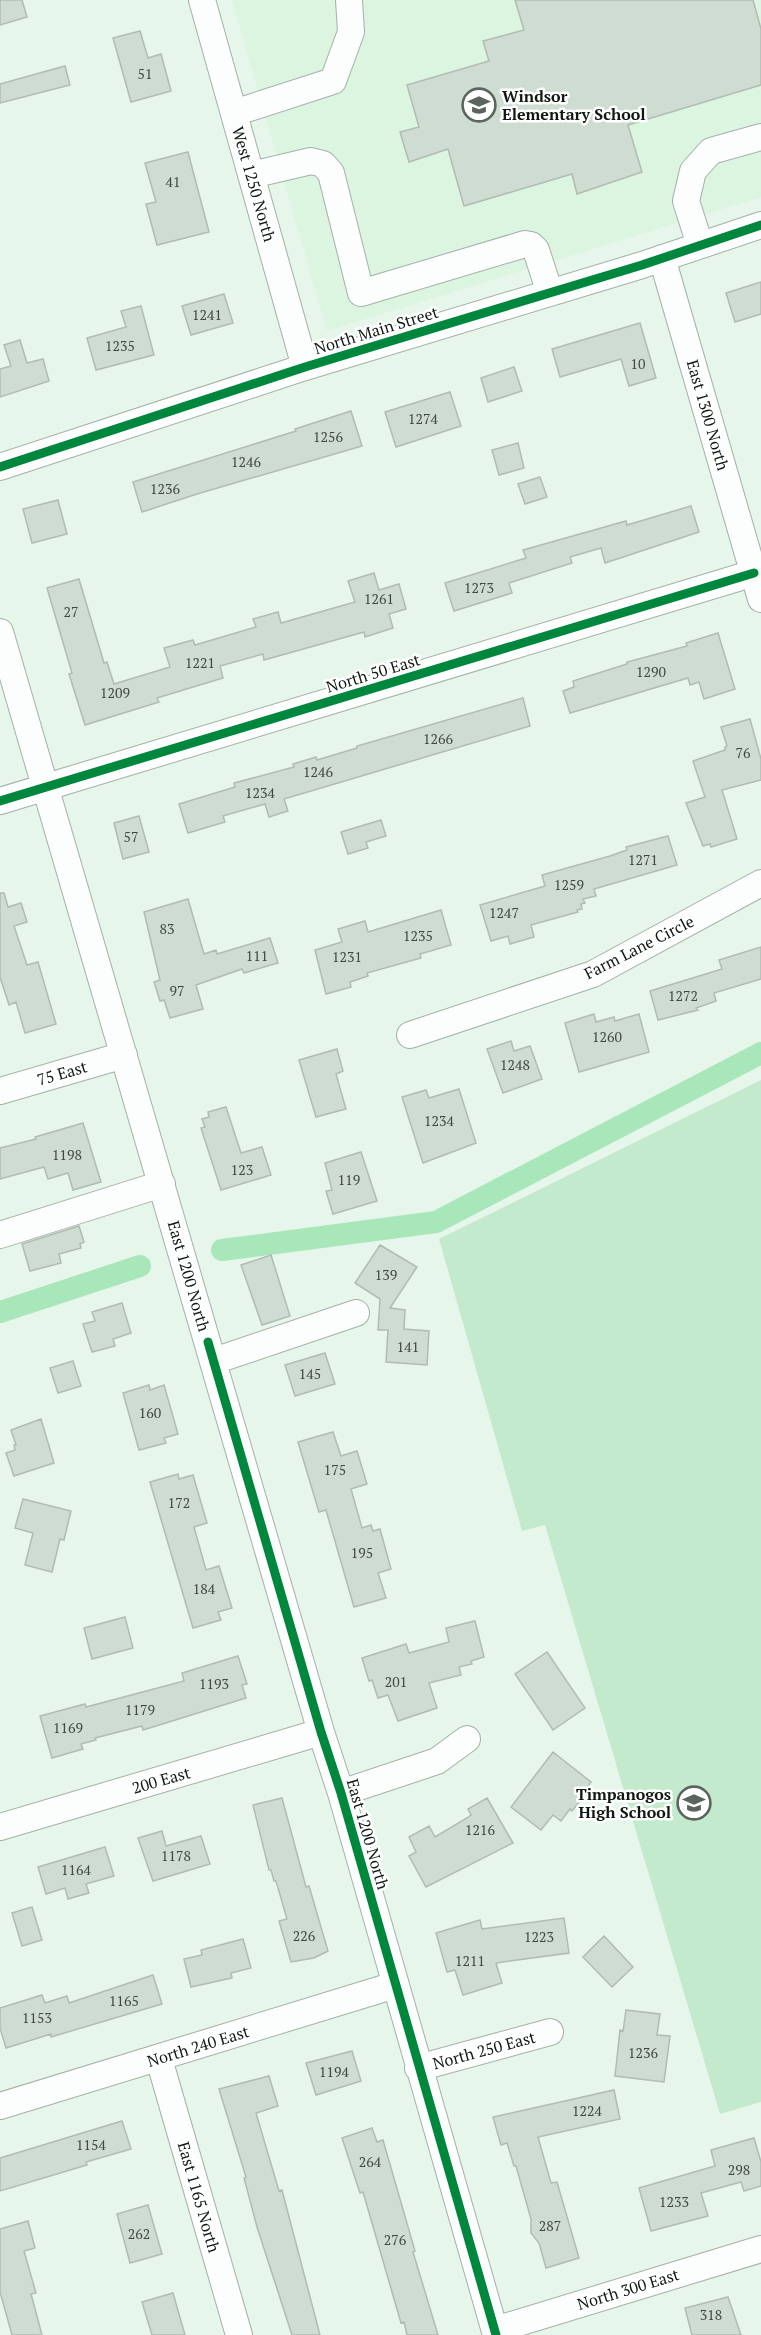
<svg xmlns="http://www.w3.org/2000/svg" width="761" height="2335" font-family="'PT Serif',serif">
  <rect width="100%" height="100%" fill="#e6f6ea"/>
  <path fill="#dcf5e1" d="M232,0H761V197L327,331Z"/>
  <path fill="#c4eace" d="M761,1080V2102L720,2114L545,1525L522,1531L439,1239Z"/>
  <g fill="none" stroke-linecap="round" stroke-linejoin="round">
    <path stroke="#a8e7ba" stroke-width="22" d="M222,1250L436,1222L761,1053
      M0,1312L140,1266"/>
  </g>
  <path fill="#cfdcd2" stroke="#b0bcb2" stroke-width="1.5" d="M0,0H22L27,17L0,25Z
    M515,0H753L761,29V85L628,125L642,172L577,194L572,174L464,206L448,149L409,162L400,132L419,127L407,85L489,61L483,41L524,30Z
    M140,31L148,58L161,54L171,91L131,102L113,38Z
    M65,66L70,85L0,103V84Z
    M188,152L209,232L157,245L146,204L156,202L145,163Z
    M761,282V314L735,322L726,293Z
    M224,294L233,323L191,335L182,306Z
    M141,306L154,355L96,370L87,338L126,327L121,311Z
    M640,323L656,378L629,386L621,359L560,377L552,349Z
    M20,340L27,363L43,359L49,381L0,397V369L11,366L4,345Z
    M514,367L522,391L488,402L481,378Z
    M450,392L461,426L396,447L385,412Z
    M351,411L362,446L197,494L142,512L133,482L296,431L295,429Z
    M518,443L524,468L499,475L492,450Z
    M540,477L547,497L525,504L518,484Z
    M58,500L67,534L32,543L23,509Z
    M691,506L699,532L605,563L601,548L570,557L572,563L509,583L512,593L454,611L445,583L526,558L523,550L626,521L627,525Z
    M374,573L379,590L399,584L406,609L389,614L393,628L365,637L364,632L264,660L263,654L220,666L223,678L157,698L159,702L85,725L69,674L72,673L47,588L79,579L104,663L107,662L114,684L170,667L164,648L193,640L195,645L256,627L253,619L278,612L281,623L355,602L348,581Z
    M718,633L735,689L704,699L699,682L690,685L688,678L570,713L563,691L574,687L573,681L627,664V662L687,646L686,643Z
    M523,698L530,726L284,799L288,811L269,817L265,804L223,816L225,822L188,833L179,804L235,787L234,783L294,767L293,764L316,757L317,760L357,748V746Z
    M750,719L761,759V780L722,790L737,839L711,847L710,844L703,846L686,803L705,797L693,761L725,750V747L727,746L721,727Z
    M139,816L149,852L123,859L114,823Z
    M381,820L386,836L366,842L368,848L348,854L341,832Z
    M668,836L677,865L594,889L596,896L583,899L585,903L581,904L582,909L577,910L578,912L531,925L534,937L510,944L508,936L491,941L480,905L545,886L542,875L610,856L627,850L626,847Z
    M0,893H4L8,907L21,903L27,922L14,926L27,965L38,962L56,1024L25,1033L16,1002L9,1005L0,977Z
    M188,899L204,954L216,950L217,954L270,938L278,963L244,973L242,969L196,985L203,1009L170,1018L164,1000L160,1001L154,982L160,980L144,912Z
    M441,910L451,945L420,954L421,958L367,973L368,976L350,982L351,987L326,994L315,950L342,942L338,929L365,921L368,932Z
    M761,947V979L714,993L716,1001L696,1008L698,1010L658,1020L650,991L722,969L719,960Z
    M594,1014L596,1022L614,1017L615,1021L639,1014L649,1052L579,1072L565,1023Z
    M511,1041L514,1051L530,1046L542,1079L503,1093L487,1049Z
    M337,1049L343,1071L336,1074L346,1109L316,1117L299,1060Z
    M459,1089L476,1143L423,1163L402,1097L426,1090L429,1098Z
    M226,1107L241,1153L262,1147L271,1175L221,1190L201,1128L205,1127L202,1119L209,1117L208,1112Z
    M83,1123L101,1182L73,1190L68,1173L48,1179L44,1167L0,1179V1148L36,1139L35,1137Z
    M361,1152L377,1201L333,1214L326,1191L332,1190L325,1163Z
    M79,1226L84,1242L80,1244L81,1248L59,1254L61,1263L30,1271L22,1244Z
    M380,1245L417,1267L390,1308L405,1310L404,1329L429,1331L427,1365L386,1362L388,1330H378L380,1299L355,1283Z
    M271,1255L290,1316L262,1325L241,1265Z
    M122,1303L131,1333L113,1339L115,1346L92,1352L83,1324L95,1321L92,1312Z
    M325,1353L335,1384L295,1396L285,1365Z
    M73,1361L81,1386L58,1393L50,1368Z
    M149,1385L150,1390L164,1385L178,1434L164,1438L166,1443L139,1450L123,1393Z
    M41,1419L54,1463L14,1476L6,1453L15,1450L14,1445H16L11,1430Z
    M333,1432L341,1456L357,1451L367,1484L351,1489L362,1528L371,1525L373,1531L380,1529L391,1569L378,1573L386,1598L354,1607L326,1510L319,1512L298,1442Z
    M178,1474L179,1479L193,1475L207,1523L194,1527L206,1570L219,1566L232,1608L218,1612L221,1620L193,1628L150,1482Z
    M23,1499L71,1511L64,1540L60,1539L52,1572L25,1565L33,1533L15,1528Z
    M125,1617L133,1648L92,1659L84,1628Z
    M475,1621L484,1657L471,1661L472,1664L459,1667L461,1675L429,1683L437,1708L398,1721L388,1695L378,1698L372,1680L369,1681L362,1658L406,1644L409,1653L449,1642L446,1628Z
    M547,1652L585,1708L553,1730L515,1674Z
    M238,1656L247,1684L242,1685L246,1698L143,1730L142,1726L95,1738L96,1740L81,1744L83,1749L52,1758L40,1716L85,1704L86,1707L184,1681L182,1673Z
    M553,1752L591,1782L583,1793L585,1795L572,1811L570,1809L561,1821L553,1815L541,1830L511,1807Z
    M282,1798L306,1887L309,1886L328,1951L314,1958L291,1962L279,1921L287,1919L276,1881H274L271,1870H269L253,1805Z
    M487,1798L513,1843L426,1887L409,1856L416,1852L409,1837L429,1826L435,1837L467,1818L471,1815L468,1809Z
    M162,1831L166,1846L201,1836L210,1864L153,1881L138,1838Z
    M105,1847L114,1876L86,1884L89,1893L68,1899L65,1888L46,1894L38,1867Z
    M32,1907L42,1940L22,1946L12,1913Z
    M564,1918L569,1953L496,1963L502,1983L463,1995L455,1970L447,1972L436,1933L480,1920L482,1929Z
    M604,1936L633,1967L612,1987L583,1957Z
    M243,1939L251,1968L231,1973L232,1978L191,1987L184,1959L202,1955L201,1950Z
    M153,1975L162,2004L51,2037V2034L6,2048L0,2028V2008L42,1995L45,2003L67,1996L69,2003Z
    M626,2010L660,2014L657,2035L670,2036L664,2082L615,2076L620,2030L623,2031Z
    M352,2051L361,2081L316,2095L306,2063Z
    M269,2076L278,2106L256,2113L279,2191L282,2190L320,2335H292L257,2227L244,2178L246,2177L219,2089Z
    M614,2090L620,2119L538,2137L551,2183L557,2182L579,2258L546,2268L539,2243L531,2233V2219L516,2166H514L507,2143L501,2145L493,2117Z
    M122,2121L131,2149L86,2162L87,2165L0,2191V2158Z
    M372,2128L377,2142L383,2140L415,2251L413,2252L438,2335H407L404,2322L401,2323L363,2192L360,2193L342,2138Z
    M754,2138L761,2162V2186L744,2191L741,2182L701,2193L708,2216L651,2231L639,2188L715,2166L711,2150Z
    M148,2205L162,2254L130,2263L117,2214Z
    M28,2221L35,2248L24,2251L36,2293L31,2294L42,2335H12L0,2292V2229Z
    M173,2293L185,2335H152L142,2302Z
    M728,2297L741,2335H692L685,2308Z"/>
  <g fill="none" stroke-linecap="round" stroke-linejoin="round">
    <defs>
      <path id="minor" d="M202,0L305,367
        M234,113L333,81L351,32L349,0
        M251,175L311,161L323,164L331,173L361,293L525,244L531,245L536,250L550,293
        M700,245L686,201L693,171L711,151L761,137
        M662,258L761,599
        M0,467L305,367L642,265L761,225
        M0,632L321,1732L341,1793L496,2335
        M0,801L754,573
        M410,1035L593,974L761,883
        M0,1091L124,1055
        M0,1235L162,1184
        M214,1361L356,1313
        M341,1793L437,1761L467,1739
        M0,1827L321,1732
        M159,2059L239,2335
        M418,2068L550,2032
        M0,2106L395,1985
        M495,2330L761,2249"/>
    </defs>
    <use href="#minor" stroke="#a4b0a7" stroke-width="28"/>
    <use href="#minor" stroke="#fbfefc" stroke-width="26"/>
    <defs>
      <path id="cycleway" d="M0,467L305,367L642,265L761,225
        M0,801L754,573
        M208,1342L321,1732L341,1793L496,2335"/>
    </defs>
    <use href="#cycleway" stroke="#fff" stroke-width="13"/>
    <use href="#cycleway" stroke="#00873e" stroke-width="9"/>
  </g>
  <defs>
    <symbol id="school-ring" viewBox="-11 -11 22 22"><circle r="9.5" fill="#fff" stroke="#5a665d" stroke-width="1.5"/><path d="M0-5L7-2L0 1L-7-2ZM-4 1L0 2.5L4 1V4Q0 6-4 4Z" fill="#5a665d"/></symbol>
  </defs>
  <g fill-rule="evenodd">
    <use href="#school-ring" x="460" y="86" width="38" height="38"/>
    <use href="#school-ring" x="675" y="1784" width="38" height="38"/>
  </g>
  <g text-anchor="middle" stroke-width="5" stroke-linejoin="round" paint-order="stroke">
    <g font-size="14" fill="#3f4941">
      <text x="145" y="79">51</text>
      <text x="173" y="187">41</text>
      <text x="207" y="320">1241</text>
      <text x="120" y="351">1235</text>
      <text x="638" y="369">10</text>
      <text x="423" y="424">1274</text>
      <text x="328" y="442">1256</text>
      <text x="246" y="467">1246</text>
      <text x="165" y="494">1236</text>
      <text x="479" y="593">1273</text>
      <text x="379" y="604">1261</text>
      <text x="71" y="617">27</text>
      <text x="200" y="668">1221</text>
      <text x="651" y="677">1290</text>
      <text x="115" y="698">1209</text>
      <text x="438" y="744">1266</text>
      <text x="743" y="758">76</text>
      <text x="318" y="777">1246</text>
      <text x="260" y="798">1234</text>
      <text x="131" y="842">57</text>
      <text x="643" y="865">1271</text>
      <text x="569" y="890">1259</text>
      <text x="504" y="918">1247</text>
      <text x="167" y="934">83</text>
      <text x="418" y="941">1235</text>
      <text x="257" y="961">111</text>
      <text x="347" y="962">1231</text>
      <text x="177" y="996">97</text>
      <text x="683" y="1001">1272</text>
      <text x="607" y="1042">1260</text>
      <text x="515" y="1070">1248</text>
      <text x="439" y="1126">1234</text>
      <text x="67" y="1160">1198</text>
      <text x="242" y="1175">123</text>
      <text x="349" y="1185">119</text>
      <text x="386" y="1280">139</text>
      <text x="408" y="1352">141</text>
      <text x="310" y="1379">145</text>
      <text x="150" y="1418">160</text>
      <text x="335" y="1475">175</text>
      <text x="179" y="1508">172</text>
      <text x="362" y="1558">195</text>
      <text x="204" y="1594">184</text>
      <text x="396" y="1687">201</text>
      <text x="214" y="1689">1193</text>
      <text x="140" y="1715">1179</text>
      <text x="68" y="1733">1169</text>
      <text x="480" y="1835">1216</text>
      <text x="176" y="1861">1178</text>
      <text x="76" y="1875">1164</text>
      <text x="304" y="1941">226</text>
      <text x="539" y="1942">1223</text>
      <text x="470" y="1966">1211</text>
      <text x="124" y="2006">1165</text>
      <text x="37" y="2023">1153</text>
      <text x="643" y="2058">1236</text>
      <text x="334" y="2077">1194</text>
      <text x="587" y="2116">1224</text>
      <text x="91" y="2150">1154</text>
      <text x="370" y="2167">264</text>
      <text x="739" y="2175">298</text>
      <text x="674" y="2207">1233</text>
      <text x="550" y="2231">287</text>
      <text x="139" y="2239">262</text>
      <text x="395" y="2245">276</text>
      <text x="711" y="2320">318</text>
    </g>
    <g font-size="16" font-weight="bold" fill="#0f1811" stroke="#fff" text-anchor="start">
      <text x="502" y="102">Windsor<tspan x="502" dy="18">Elementary School</tspan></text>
      <text x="671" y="1800" text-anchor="end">Timpanogos<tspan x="671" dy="18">High School</tspan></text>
    </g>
    <g font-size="16" fill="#0f1811" stroke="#fff">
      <text transform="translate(254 184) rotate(74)" y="6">West 1250 North</text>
      <text transform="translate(376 330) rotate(-17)" y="6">North Main Street</text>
      <text transform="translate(708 415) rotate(74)" y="6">East 1300 North</text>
      <text transform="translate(373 673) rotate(-17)" y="6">North 50 East</text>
      <text transform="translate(639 947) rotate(-27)" y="6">Farm Lane Circle</text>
      <text transform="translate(62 1073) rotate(-16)" y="6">75 East</text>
      <text transform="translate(189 1276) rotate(74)" y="6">East 1200 North</text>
      <text transform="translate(161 1780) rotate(-16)" y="6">200 East</text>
      <text transform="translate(368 1834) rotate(74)" y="6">East 1200 North</text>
      <text transform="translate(198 2046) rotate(-17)" y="6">North 240 East</text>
      <text transform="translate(484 2050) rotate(-15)" y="6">North 250 East</text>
      <text transform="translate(199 2197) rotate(74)" y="6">East 1165 North</text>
      <text transform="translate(628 2289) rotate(-17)" y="6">North 300 East</text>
    </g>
  </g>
</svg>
